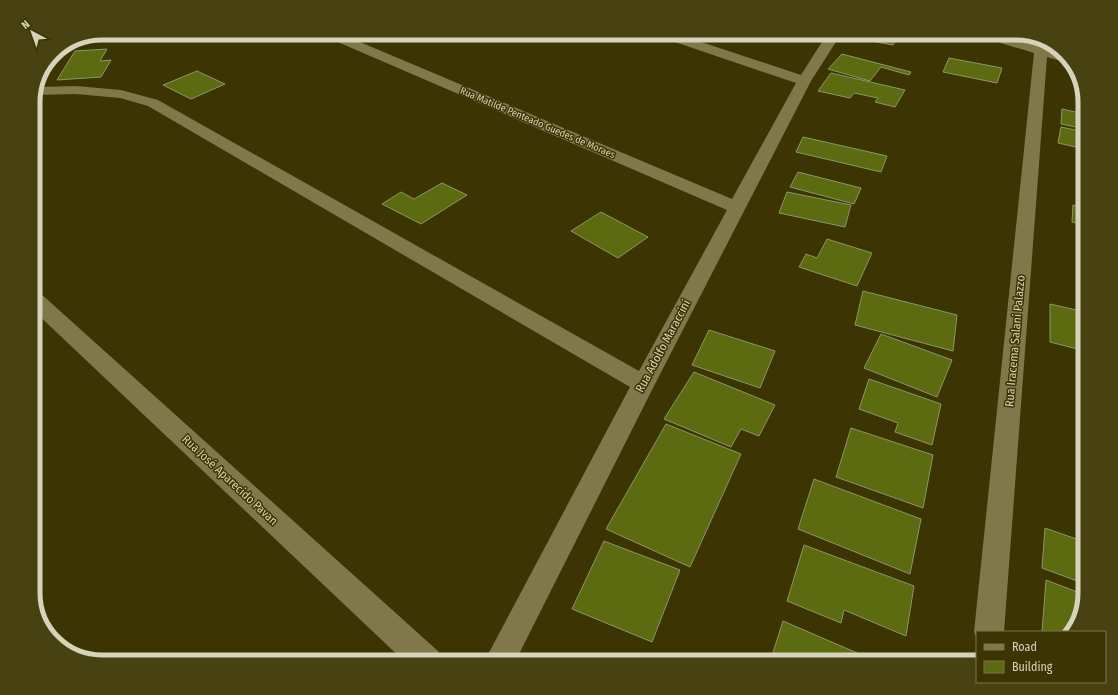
<svg xmlns="http://www.w3.org/2000/svg" width="1118" height="695" font-family="'Fira Sans Condensed',sans-serif">
  <rect width="100%" height="100%" fill="#3c3402"/>
  <path fill="#5c6b10" stroke="#8b9669" d="M851,34H891L899,35L893,45L850,37Z
    M107,49L100,61L111,60L101,77L57,80L75,51Z
    M842,54L911,72L909,75L881,67L870,81L828,69Z
    M949,58L1002,68L997,83L943,72Z
    M197,71L225,84L191,99L163,85Z
    M831,73L905,90L895,107L875,102L878,98L854,93L850,98L818,91Z
    M1062,109L1080,113V116L1085,117V129L1061,124Z
    M1061,127L1085,132V149L1058,143Z
    M803,137L887,156L881,172L796,152Z
    M798,172L861,188L854,204L790,187Z
    M442,183L467,195L421,224L382,204L401,192L414,199Z
    M787,192L851,205L845,227L779,213Z
    M1073,205L1085,208V225L1072,222Z
    M601,212L648,237L618,258L571,231Z
    M827,239L872,253L857,286L799,267L806,254L817,258Z
    M863,291L957,315L953,351L855,325Z
    M1050,304L1085,312V351L1050,342Z
    M709,330L775,351L760,388L692,365Z
    M881,334L952,360L937,397L864,368Z
    M694,372L775,405L759,436L741,429L731,447L664,419Z
    M869,379L941,404L932,445L895,432L898,423L859,409Z
    M666,424L741,454L690,567L606,529Z
    M851,428L933,455L923,508L836,477Z
    M814,479L921,519L910,574L798,529Z
    M1045,528L1085,542V584L1042,568Z
    M604,541L680,570L652,642L572,609Z
    M804,545L914,586L906,636L844,610L841,623L787,601Z
    M1046,580L1085,595L1076,628L1072,632H1042Z
    M783,621L878,662H770Z"/>
  <g fill="none" stroke-linecap="round" stroke-linejoin="round">
    <path fill="#80784a" fill-rule="evenodd" d="M977,33H997L1046,47L1061,53L1071,62L1068,63L1047,57L1004,632H977V639L974,632L1034,53L978,36Z
      M827,34H841L811,81L655,384L515,662H484L630,387L148,106L120,98L76,94L34,95L38,87L76,86L121,90L158,100L639,371L727,210L333,40L331,37H348L732,199L796,83L663,38L661,35H680L801,75Z
      M33,291L40,293L438,651L442,662H405L33,310Z"/>
  </g>
  <g text-anchor="middle" stroke-width="3" stroke-linejoin="round" paint-order="stroke">
    <g font-size="10" fill="#d7d3bb" stroke="#3c3402">
      <text transform="translate(538 122) rotate(23)" y="4">Rua Matilde Penteado Guedes de Moraes</text>
    </g>
    <g font-size="12" fill="#d7d3bb" stroke="#3c3402">
      <text transform="translate(1015 341) rotate(-85)" y="4">Rua Iracema Salani Palazzo</text>
      <text transform="translate(663 346) rotate(-62)" y="4">Rua Adolfo Maraccini</text>
      <text transform="translate(230 480) rotate(43)" y="4">Rua José Aparecido Pavan</text>
    </g>
  </g>
  <path d="M0 0H1118V695H0ZM102 40H1016A62 62 0 0 1 1078 102V593A62 62 0 0 1 1016 655H102A62 62 0 0 1 40 593V102A62 62 0 0 1 102 40Z" fill="#484111" fill-rule="evenodd"/>
  <path fill="none" stroke="#d7d3bb" stroke-width="5" d="M102 40H1016A62 62 0 0 1 1078 102V593A62 62 0 0 1 1016 655H102A62 62 0 0 1 40 593V102A62 62 0 0 1 102 40Z"/>
  <rect x="976" y="631" width="130" height="52" fill="#3c3402" stroke="#7a744c"/>
  <rect x="984" y="644" width="20" height="6" fill="#80784a" stroke="#7a744c"/>
  <text x="1012" y="651" font-size="12" fill="#d7d3bb">Road</text>
  <rect x="984" y="661" width="20" height="12" fill="#5c6b10" stroke="#7a744c"/>
  <text x="1012" y="671" font-size="12" fill="#d7d3bb">Building</text>
  <g transform="translate(32 32) rotate(319)" stroke="#3c3402" stroke-width="3" paint-order="stroke">
  <path d="M0-3L7 15L0 10L-7 15Z" fill="#d7d3bb"/>
  <text y="-6" font-size="11" font-weight="bold" text-anchor="middle" fill="#d7d3bb">N</text>
  </g>
</svg>
